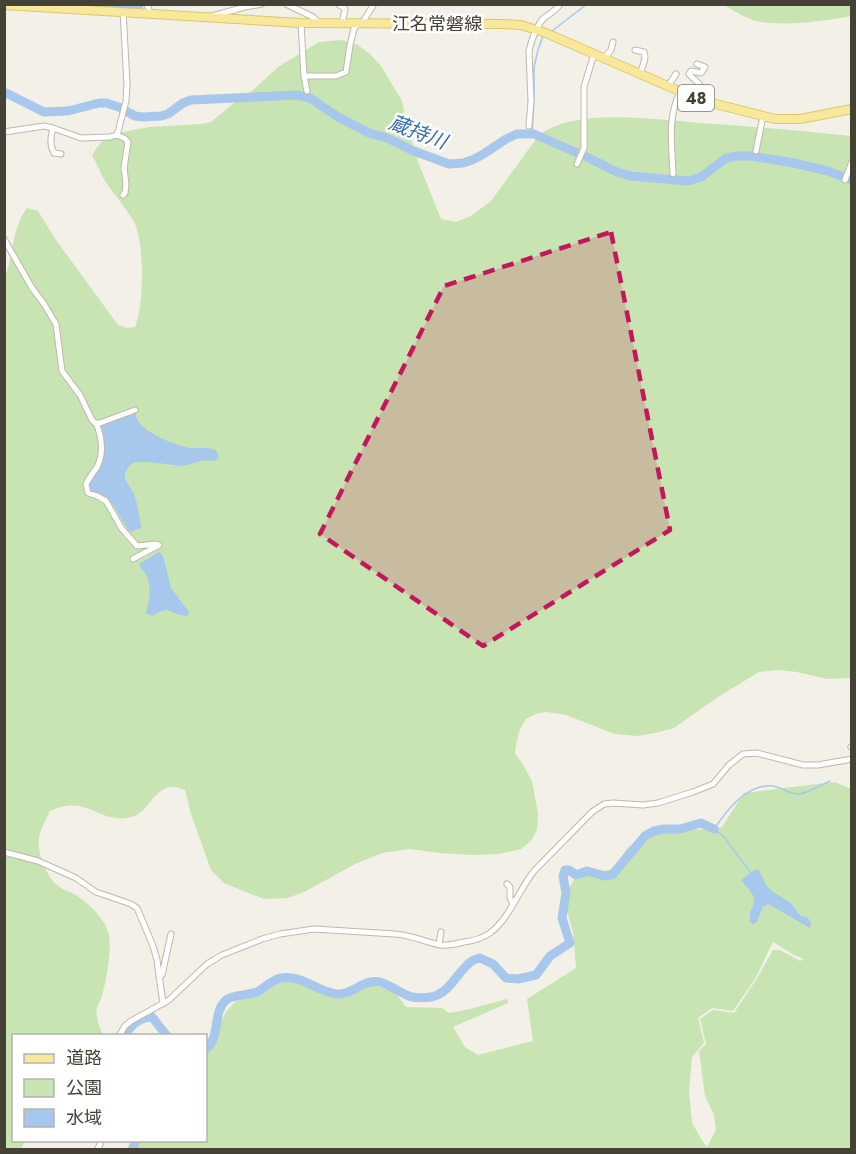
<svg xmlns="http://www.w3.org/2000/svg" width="856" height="1154" font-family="Jost,'Noto Sans JP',sans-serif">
  <rect width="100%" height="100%" fill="#f2f0e7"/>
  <path fill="#c8e4b2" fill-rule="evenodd" d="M724,5H851V16C826,21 788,26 762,22C748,20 736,12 724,5Z
    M342,40L358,45L370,54L381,66L402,101L408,130L419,164L441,219L456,222L471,216L491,201L539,135C577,107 655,120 701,123C751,126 801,131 851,136V678L827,679L797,672L778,670L759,672L718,697L674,728L655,733L637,736L615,734L566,715L546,712L536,714L526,719L520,729L516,744L515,754L522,763L532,781L538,814L537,830L531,841L521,849L499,854L473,855L440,853L410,849L382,853L355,864L306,891L288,898L264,899L246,892L224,883L211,870L191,814L185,790C152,776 154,815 127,818C97,822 86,794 50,811C40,832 34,840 43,863C46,869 48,875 52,880C58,889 70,891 79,897C90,905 104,918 108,932C113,946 106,981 102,996C101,1000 97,1005 97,1009C95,1018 100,1027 103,1035L14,1036V1140L25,1141L21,1149H5L4,280C14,256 11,229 27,208L38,211L56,240L118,325L127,328L135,327C144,306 145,243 134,222C126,208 116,197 107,184C101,175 97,164 92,155L98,146L108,135L149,127L201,124L211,122L235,102L252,91L278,67L319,42Z
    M835,782L851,789V1149L130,1150L132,1141L206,1140V1047L208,1046L226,1012L235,1002L252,994L267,990L293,976L315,986L346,993L373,985L395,992L406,1007L442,1008L449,1013L466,1010L507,999L508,1003L453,1027L465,1047L478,1055L533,1041L527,999L576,968L573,932L566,908V892L577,875L616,869L626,849L655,829L693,830L722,827L744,793ZM773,942L794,955L804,959L800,961L780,950H773L756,980L734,1013L713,1010L700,1019L706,1044L699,1051L705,1096L714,1115L716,1130L707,1147L703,1142L692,1123L689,1091L692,1057L704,1043L698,1018L712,1008L733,1011L755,979Z"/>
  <path fill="#a7c8ec" d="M132,411H135C136,416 137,420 140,424C150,435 177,446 191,448C199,448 208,447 215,450C218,452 218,455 219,458L215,461L204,460L183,466L148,462H135L130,465L125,473V479L134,494L137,504L141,526V528L130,532C123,523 112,499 103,495C99,493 94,494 89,491L88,483L98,468L100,427Z
    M159,552L163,556L171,588L189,612V614L185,616C167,613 171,605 152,616L146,613C149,601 152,590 147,577C145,572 141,569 139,564Z
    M756,869L759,870L765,883L770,890L791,903L797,912L800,915L808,918L811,923L810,928L768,904L763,907L756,923L753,924L750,922V911C760,898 750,891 741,880Z"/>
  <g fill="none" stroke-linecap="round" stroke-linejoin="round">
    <path stroke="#a7c8ec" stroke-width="1.5" d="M552,31L587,4
      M532,134L534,97V67L538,50L543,36
      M751,873L723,836L714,829C727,810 747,783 773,786C782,787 789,795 800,794C810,792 821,785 830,781"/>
    <path stroke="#a7c8ec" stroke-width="9" d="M93,4L135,8L140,4
      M4,92L44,112L68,111L99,103H106L119,107L135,116L143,117L161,116L168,114L183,103L191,100L297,95L310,98L338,117L369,133L387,138L411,150L449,164L463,163L472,160L482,155L506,139L517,134H534L589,158L617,172L631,176L688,181L701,177L726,158L737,156H750L794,163L828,171L852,180
      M126,1036C129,1025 141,1017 152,1017L167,1036
      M206,1049C221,1037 212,1013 226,1000C232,995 249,995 257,992C265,988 271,980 281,978C300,974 318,992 337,994C353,995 364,978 380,982C390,985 399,992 409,996C414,998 425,998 431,997C450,994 458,970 472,961C474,959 478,959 480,958L493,964L506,978L518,979L536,975L550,956L570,943L562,918L566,893L563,876L565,870H569L576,875L587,871L605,876L612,875L645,836L654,831L664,829H680L701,823L714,829
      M132,1150L136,1140"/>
    <defs>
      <path id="street" d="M147,4L150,13
        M286,4L313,17L318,22
        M338,4L345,9L342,24
        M212,16L245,7L262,4
        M301,23L304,76L307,91
        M635,50L644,52C647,59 642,67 640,74
        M604,58L611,50L613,42
        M697,64L705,67L701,73L691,71L689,74C699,86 704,81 700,100
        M304,76H336L346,72L350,45L354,29L358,24L364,20L374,4
        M668,86L676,74
        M529,126L531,101L529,51C531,42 537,24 544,18C550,13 556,11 560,4
        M53,128C51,137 49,144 54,153L61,154
        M4,132L44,126L53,128L81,138L110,137L116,135L118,132L126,101L127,84L123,11
        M116,135L124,138L128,142L124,168L126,184L125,193L123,195
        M756,151L763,116
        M577,164L584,148V87L594,54
        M673,174C672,146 667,118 680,92
        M845,180L852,162
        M4,239L32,288L44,304L56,324L62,371L80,395L92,420L95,423H100L135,410
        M96,423C102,437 104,454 97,467C93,473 89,478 86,484L88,493L97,496L106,501L122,529L137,546L156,544L159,545L133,559
        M851,747L852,748
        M4,852L38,861L76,878L96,892L131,904L137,908L153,946L157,960L163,1004
        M507,884L510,887V898L513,904
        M439,944L441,932
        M159,977L162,975L171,934
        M119,1036L125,1026L131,1021L169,1000L207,964L222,955L262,939L280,934L314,929L395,934C411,935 425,942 440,945C448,946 456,944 464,942C472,941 483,938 490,933C509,919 519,890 534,871L592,812L604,804L613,803L643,805L658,803L693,792L713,784L729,765L743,754L757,753L803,765H818L852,759
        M97,1150L102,1140"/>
      <path id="primary" d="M4,5L301,23L503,24L521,25L546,33L700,100L763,116L775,119H800L852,109"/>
    </defs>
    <use href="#street" stroke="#bdb9aa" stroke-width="7"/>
    <use href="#primary" stroke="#dcc76b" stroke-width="10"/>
    <use href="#street" stroke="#fff" stroke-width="5"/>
    <use href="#primary" stroke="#f8e89b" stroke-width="8"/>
  </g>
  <path fill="#c2185b" fill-opacity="0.2" stroke="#c2185b" stroke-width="4.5" stroke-dasharray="12 8" stroke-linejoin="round" d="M611,232L670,530L483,646L320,534L444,286Z"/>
  <g text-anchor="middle" stroke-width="5" stroke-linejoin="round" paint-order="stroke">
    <rect fill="#fff" stroke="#7d7a72" stroke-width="1.5" x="678" y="85" width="36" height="26" rx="4.5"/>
    <g font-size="16" font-weight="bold" fill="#454136">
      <text x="696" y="104">48</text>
    </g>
    <g font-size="18" fill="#454136" stroke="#fff">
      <text x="437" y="30">江名常磐線</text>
    </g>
    <g font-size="20" font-style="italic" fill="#366caa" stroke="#fff">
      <text transform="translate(418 132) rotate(21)" y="7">蔵持川</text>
    </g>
  </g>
  <rect width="856" height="1154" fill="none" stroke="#454136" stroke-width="12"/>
  <rect x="12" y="1034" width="195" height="108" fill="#ffffff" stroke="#b5b3af" stroke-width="1.5"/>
  <rect x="24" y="1054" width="30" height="9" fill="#f8e89b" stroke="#b5b3af" stroke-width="1.5"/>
  <text x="66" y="1064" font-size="18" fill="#454136">道路</text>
  <rect x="24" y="1079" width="30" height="18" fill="#c8e4b2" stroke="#b5b3af" stroke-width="1.5"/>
  <text x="66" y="1094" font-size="18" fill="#454136">公園</text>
  <rect x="24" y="1109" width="30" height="18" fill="#a7c8ec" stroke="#b5b3af" stroke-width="1.5"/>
  <text x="66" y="1124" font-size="18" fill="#454136">水域</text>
</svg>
